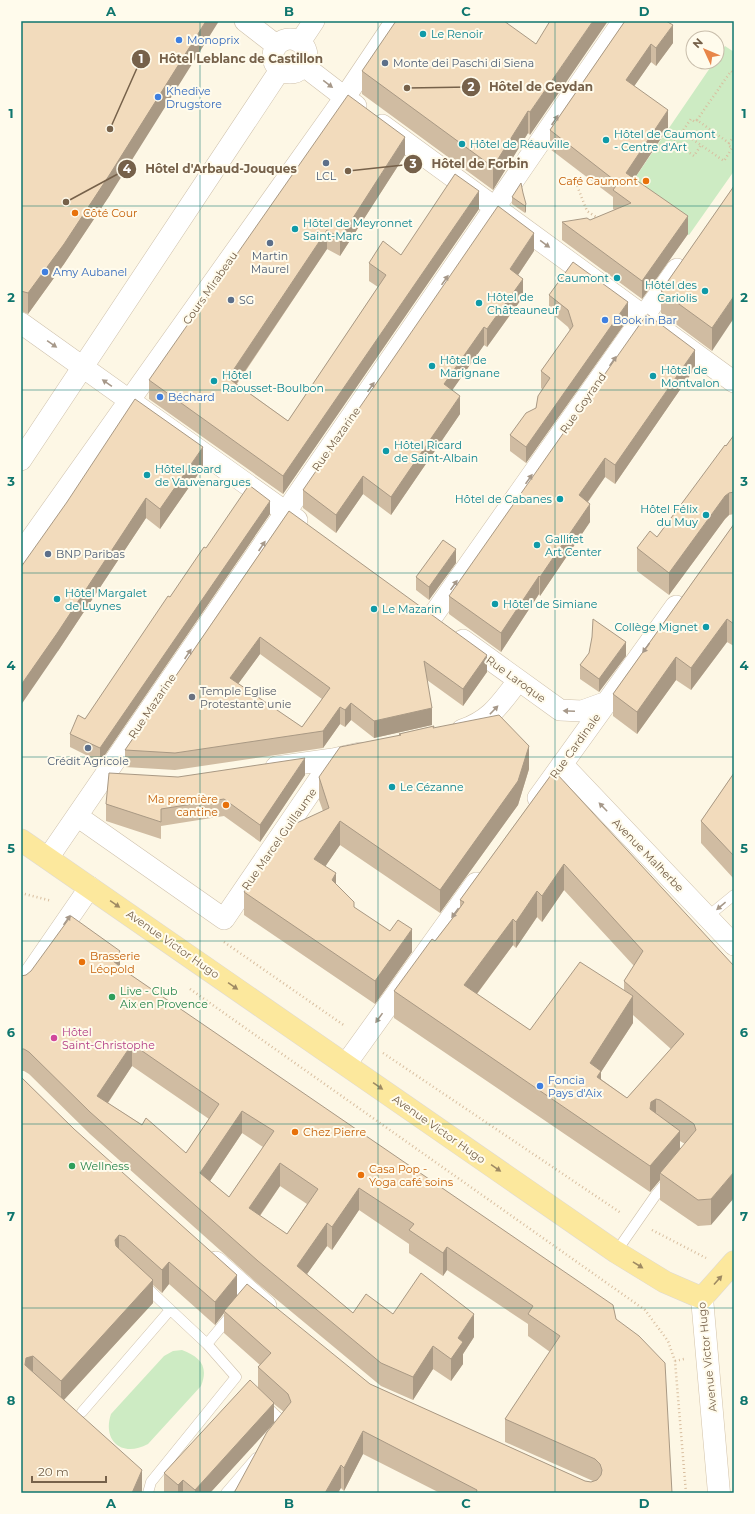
<svg xmlns="http://www.w3.org/2000/svg" width="755" height="1514" font-family="Montserrat,sans-serif">
  <rect width="100%" height="100%" fill="#fdf7e5"/>
  <path fill="#cdebc3" d="M725,46L734,52V171L689,235L626,191L714,62H717V57Z
    M182,1350C200,1357 209,1366 201,1386L148,1444C122,1458 102,1441 111,1414L164,1356L173,1351Z"/>
  <g fill="none" stroke-linecap="round" stroke-linejoin="round">
    <defs>
      <path id="lane" d="M707,917L734,895
        M616,1252L655,1196L669,1179
        M144,1285L207,1344
        M265,1405L285,1424L282,1427
        M82,1412L170,1310
        M148,1493L151,1482L236,1377L207,1344L232,1314
        M226,1493L256,1458"/>
      <path id="street" d="M245,21L276,45
        M273 56a17 17 0 1 1 34 0a17 17 0 1 1-34 0Z
        M300,42L314,21
        M304,66L356,106
        M382,125L734,382
        M21,323L297,520
        M21,460L280,70
        M21,553L345,97L396,21
        M432,617L677,269
        M463,640L560,710L582,711L607,702
        M462,730C491,720 500,704 518,681
        M562,764L734,945
        M276,767L333,759L360,753
        M538,798L676,606
        M77,816L224,919L333,759
        M48,858L623,21
        M21,987L90,887
        M346,1064L476,883
        M216,1262L266,1306"/>
      <path id="secondary" d="M702,1298L719,1493"/>
      <path id="primary" d="M21,840L616,1252L665,1282L702,1298L734,1262"/>
    </defs>
    <use href="#lane" stroke="#cec0ab" stroke-width="11"/>
    <use href="#street" stroke="#cec0ab" stroke-width="22"/>
    <use href="#secondary" stroke="#d2c2a8" stroke-width="23"/>
    <use href="#primary" stroke="#ded9d4" stroke-width="23"/>
    <path stroke="#d8be9f" stroke-width="2.5" stroke-dasharray="1 3" stroke-linecap="butt" d="M697,120L731,71L734,74
      M664,134L694,156L701,145
      M729,143L728,145L732,148L724,161L682,132L691,119L695,122L697,120L729,143L734,136
      M584,173L576,183L587,211L599,219
      M21,893L52,901
      M224,942L345,1026
      M190,989L645,1310L668,1341L675,1361L686,1493
      M383,1053L621,1213
      M652,1230L706,1258
      M675,1361L684,1359"/>
    <use href="#lane" stroke="#fff" stroke-width="10"/>
    <use href="#street" stroke="#fff" stroke-width="21"/>
    <use href="#secondary" stroke="#fff" stroke-width="22"/>
    <use href="#primary" stroke="#fce89d" stroke-width="22"/>
  </g>
  <path fill="#d0bca2" fill-rule="evenodd" d="M21,21L110,195L64,264L28,314L21,311Z
    M625,21L673,43L656,66L651,62L634,86L668,128L634,179L688,234L642,299L562,240V222L590,220L615,210L613,209V197L550,149V130Z
    M536,44L530,135L528,133L493,190L362,94V71Z
    M405,155L340,256L327,249L237,384L288,421L378,287L369,281V263L401,255L479,209L283,494L149,399V380Z
    M734,186L712,351L661,313V291Z
    M523,193L526,211L525,213L512,204V197Z
    M534,251L518,275L523,297L487,347L484,345L452,390L460,414L391,515L363,494L336,533L303,508V490Z
    M549,295L628,319L526,463L510,451V435L536,408L542,389L541,388V371L570,331L568,327L549,311Z
    M695,368L615,484L605,477L588,502L590,522L540,596L539,594L501,652L449,614V596Z
    M734,435V514L729,515L725,519L669,595L637,571V548L657,537Z
    M203,467L160,529L146,518L58,651L21,567Z
    M289,511L487,672L463,706L427,680L432,725L374,738L351,720L345,727L340,724L323,748L175,770L125,767V750ZM260,654L322,699L302,727L238,684Z
    M270,514L100,762L70,747V734L85,719L170,597L206,548Z
    M734,524V646L727,642L691,690L676,680L637,734L613,716V694Z
    M456,563L429,600L416,590V577Z
    M626,656L599,692L580,679V665Z
    M434,728L529,769L518,805L440,913L340,845L325,866L336,884L354,907L412,952L375,1004L244,915V892L323,811L319,800V777L399,735V734Z
    M734,773V879L701,843V821Z
    M305,775L260,842L224,816L161,826V839L106,821V804L178,777Z
    M551,775L734,966L711,1225L698,1226L660,1200V1180L650,1192L394,1018V991L435,941L452,919L460,907V900ZM564,890L634,966L624,981V991L530,1030L477,994L513,945L516,948L537,917L542,922ZM633,1015L671,1049L627,1098L601,1079V1072L633,1023ZM680,1141L685,1144L680,1150Z
    M120,967L128,973L616,1319L672,1493H440L363,1454L344,1491L341,1488L284,1412L274,1404V1423L210,1493H165L164,1492V1473L258,1388V1367L260,1365L224,1333V1313L215,1325L169,1284L162,1293L153,1285V1303L64,1400L142,1492L21,1493V1077L237,1295L370,1384L585,1481L591,1482L593,1481L505,1442V1419L550,1352L528,1336V1324L447,1270L443,1276L409,1253V1244L359,1210L332,1250L327,1246L307,1274L353,1313L393,1314L474,1337L463,1354V1364L451,1381L433,1369L413,1400L381,1386L258,1284L90,1134L29,1074L24,1071H21V976ZM132,1066L209,1119L186,1153L108,1103ZM242,1133L263,1147L229,1197L210,1181ZM280,1186L307,1204L287,1234L260,1216Z"/>
  <path fill="#a99984" d="M206,21H219L110,195L64,264L28,314V293Z
    M593,21H608L530,135V112Z
    M673,25V43L656,66V48Z
    M651,44V62L626,98V80Z
    M668,110V128L626,191V173Z
    M528,111V133L493,190V167Z
    M405,137V155L340,256V238Z
    M479,191V209L283,494V476Z
    M526,204V211L525,213V206Z
    M688,216V234L642,299V281Z
    M327,230V249L228,396V378Z
    M534,233V251L510,287V269Z
    M523,279V297L487,347V329Z
    M22,290V311H21V291Z
    M734,296V318L712,351V328Z
    M628,302V319L526,463V447Z
    M484,327V345L444,402V384Z
    M695,350V368L615,484V465Z
    M460,396V414L391,515V497Z
    M203,447V467L160,529V509Z
    M605,458V477L579,514V495Z
    M363,476V494L336,533V515Z
    M729,493V515L725,519L669,595V573L725,496Z
    M146,498V518L58,651L21,705V685Z
    M270,501V514L100,762V748Z
    M590,504V522L540,596V577Z
    M456,549V563L429,600V587Z
    M539,576V594L501,652V633Z
    M727,619V642L691,690V668Z
    M260,637V654L230,695V678Z
    M626,642V656L599,692V679Z
    M487,655V672L463,706V689Z
    M676,657V680L637,734V712Z
    M351,703V720L345,727V710Z
    M340,707V724L323,748V731Z
    M432,708V725L374,738V721Z
    M529,746V769L518,805L440,913V890Z
    M305,758V775L260,842V825Z
    M340,821V845L314,883V859Z
    M564,864V890L542,922V896Z
    M336,873V897L332,880Z
    M537,891V917L516,948V922Z
    M513,919V945L464,1011V985Z
    M412,929V952L375,1004V981Z
    M120,951V974L113,961Z
    M633,996V1023L601,1072V1097L590,1063Z
    M132,1044V1066L97,1119V1096Z
    M656,1099V1126L650,1109L651,1102Z
    M242,1111V1133L200,1196V1173Z
    M680,1131V1157L660,1173V1180L650,1192V1166Z
    M280,1163V1186L249,1231V1208Z
    M734,1172V1198L711,1225V1199Z
    M359,1188V1210L332,1250V1227Z
    M327,1223V1246L297,1288V1266Z
    M119,1235V1258L115,1240Z
    M447,1247V1270L443,1276V1253Z
    M169,1262V1284L162,1293V1270Z
    M237,1275V1298L224,1311V1313L215,1325V1302Z
    M153,1280V1303L61,1403V1381Z
    M474,1314V1337L463,1354V1364L451,1381V1359L458,1338Z
    M433,1346V1369L413,1400V1377Z
    M33,1356V1379L25,1365L26,1358Z
    M274,1403V1423L210,1493H195V1490Z
    M363,1431V1454L344,1491V1468Z
    M341,1465V1488L338,1493H325Z
    M142,1470V1492L132,1493Z
    M183,1480V1493H178V1485Z"/>
  <path fill="#f2dbbc" stroke="#a99984" fill-rule="evenodd" d="M21,21H206L110,174L64,244L28,293L21,291Z
    M396,21H504L536,44L550,21H593L530,112L528,111L493,167L362,71Z
    M625,21H666L673,25L656,48L651,44L626,80L668,110L626,173L688,216L642,281L562,222L587,218L590,220L631,203L613,190L618,183L550,130Z
    M348,95L405,137L340,238L327,230L228,378L288,421L386,275L369,263L383,241L401,255L455,174L479,191L283,476L149,380Z
    M521,183L523,193L526,204L525,206L512,197Z
    M734,186V296L712,328L661,291Z
    M498,206L534,233L510,269L523,279L487,329L484,327L444,384L460,396L391,497L363,476L336,515L303,490Z
    M573,262L628,302L526,447L510,435L526,413L536,408L538,396L550,378L541,371L573,326L568,310L549,295Z
    M647,314L695,350L615,465L605,458L579,495L590,504L540,577L539,576L501,633L449,596Z
    M135,399L203,447L160,509L146,498L58,632L21,685V567L67,502Z
    M734,435V492L729,493L725,496L669,573L637,548L650,531L657,537L725,445L726,446Z
    M249,485L270,501L100,748L70,734L78,715L85,719L168,596L170,597L204,547L206,548Z
    M289,511L487,655L463,689L424,661L432,708L374,721L351,703L345,710L340,707L323,731L175,753L125,750ZM260,637L330,688L302,727L230,678Z
    M734,524V624L727,619L691,668L676,657L637,712L613,694Z
    M443,540L456,549L429,587L416,577Z
    M593,619L626,642L599,679L580,665L589,653L592,637Z
    M499,715L529,746L518,781L440,890L340,821L314,859L336,873L332,880L354,902V907L390,931L398,920L412,929L375,981L244,892L288,827L329,808L319,777L340,747L401,735L399,734L434,726L433,728Z
    M305,758L260,825L224,799L161,809V822L106,804L109,773L178,777Z
    M734,773V856L701,821Z
    M557,774L734,966V1172L711,1199L698,1200L660,1173L696,1130L694,1124L660,1100L656,1099L651,1102L650,1109L680,1131L650,1166L394,991L432,939L435,941L452,919L464,902L460,900L551,775ZM564,864L643,951L624,981L684,1034L627,1098L597,1077L601,1071L590,1063L633,996L580,962L530,1030L464,985L513,919L516,922L537,891L542,896Z
    M71,916L120,951L113,961L128,973L613,1305L616,1319L639,1336L665,1363L672,1493H476L477,1490L363,1431L344,1468L341,1465L325,1493H234L267,1432L291,1402L288,1394L258,1367L271,1353L224,1311L247,1284L370,1384L585,1481L591,1482L597,1480L601,1475L602,1470L600,1464L595,1459L505,1419L560,1336L528,1314L533,1306L447,1247L443,1253L409,1230L414,1224L359,1188L332,1227L327,1223L297,1266L353,1313L366,1294L393,1314L421,1273L474,1314L458,1338L463,1342L451,1359L433,1346L413,1377L381,1363L258,1261L90,1112L29,1052L24,1049H21V976L26,975L31,971ZM132,1044L219,1104L186,1153L146,1118L142,1125L97,1096ZM242,1111L274,1131L229,1197L200,1173ZM280,1163L318,1189L287,1234L249,1208Z
    M21,1077L74,1129L237,1275L215,1302L169,1262L162,1270L125,1237L119,1235L115,1240L116,1246L153,1280L61,1381L33,1356L26,1358L25,1365L142,1470L132,1493H21Z
    M250,1380L274,1403L195,1490L183,1480L178,1485L164,1473Z"/>
  <defs><path id="oneway-solid" d="M-6-.8H1V-3.2L6.5 0L1 3.2V.8H-6Z"/></defs>
  <g fill="#a69889">
    <use href="#oneway-solid" transform="translate(328 84) rotate(37)"/>
    <use href="#oneway-solid" transform="translate(555 120) rotate(-56)"/>
    <use href="#oneway-solid" transform="translate(545 244) rotate(36)"/>
    <use href="#oneway-solid" transform="translate(445 280) rotate(-55)"/>
    <use href="#oneway-solid" transform="translate(52 344) rotate(35)"/>
    <use href="#oneway-solid" transform="translate(613 361) rotate(-55)"/>
    <use href="#oneway-solid" transform="translate(107 383) rotate(-145)"/>
    <use href="#oneway-solid" transform="translate(371 387) rotate(-55)"/>
    <use href="#oneway-solid" transform="translate(529 479) rotate(-55)"/>
    <use href="#oneway-solid" transform="translate(262 546) rotate(-56)"/>
    <use href="#oneway-solid" transform="translate(454 585) rotate(-55)"/>
    <use href="#oneway-solid" transform="translate(646 648) rotate(126)"/>
    <use href="#oneway-solid" transform="translate(188 654) rotate(-56)"/>
    <use href="#oneway-solid" transform="translate(494 710) rotate(-46)"/>
    <use href="#oneway-solid" transform="translate(569 711) rotate(-178)"/>
    <use href="#oneway-solid" transform="translate(603 807) rotate(-134)"/>
    <use href="#oneway-solid" transform="translate(721 906) rotate(140)"/>
    <use href="#oneway-solid" transform="translate(455 913) rotate(126)"/>
    <use href="#oneway-solid" transform="translate(67 920) rotate(-55)"/>
    <use href="#oneway-solid" transform="translate(379 1018) rotate(126)"/>
  </g>
  <g fill="#9e8a63">
    <use href="#oneway-solid" transform="translate(115 904) rotate(35)"/>
    <use href="#oneway-solid" transform="translate(233 986) rotate(35)"/>
    <use href="#oneway-solid" transform="translate(378 1086) rotate(35)"/>
    <use href="#oneway-solid" transform="translate(496 1168) rotate(35)"/>
    <use href="#oneway-solid" transform="translate(638 1265) rotate(32)"/>
    <use href="#oneway-solid" transform="translate(718 1280) rotate(-48)"/>
  </g>
  <path fill="none" stroke="#0f766e" stroke-width="1" stroke-opacity="0.55" d="M200,21V1493M378,21V1493M555,21V1493M21,206H734M21,390H734M21,573H734M21,757H734M21,941H734M21,1124H734M21,1308H734"/>
  <g fill="#0f9aa8" stroke="#fffbec" stroke-width="1.5">
    <circle cx="423" cy="34" r="4"/>
    <circle cx="606" cy="140" r="4"/>
    <circle cx="462" cy="144" r="4"/>
    <circle cx="295" cy="229" r="4"/>
    <circle cx="617" cy="278" r="4"/>
    <circle cx="705" cy="291" r="4"/>
    <circle cx="479" cy="303" r="4"/>
    <circle cx="432" cy="366" r="4"/>
    <circle cx="653" cy="376" r="4"/>
    <circle cx="214" cy="381" r="4"/>
    <circle cx="386" cy="451" r="4"/>
    <circle cx="147" cy="475" r="4"/>
    <circle cx="560" cy="499" r="4"/>
    <circle cx="706" cy="515" r="4"/>
    <circle cx="537" cy="545" r="4"/>
    <circle cx="57" cy="599" r="4"/>
    <circle cx="495" cy="604" r="4"/>
    <circle cx="374" cy="609" r="4"/>
    <circle cx="706" cy="627" r="4"/>
    <circle cx="392" cy="787" r="4"/>
  </g>
  <g fill="#3f7fe0" stroke="#fffbec" stroke-width="1.5">
    <circle cx="179" cy="40" r="4"/>
    <circle cx="158" cy="97" r="4"/>
    <circle cx="45" cy="272" r="4"/>
    <circle cx="605" cy="320" r="4"/>
    <circle cx="160" cy="397" r="4"/>
    <circle cx="540" cy="1086" r="4"/>
  </g>
  <g fill="#5c6f8a" stroke="#fffbec" stroke-width="1.5">
    <circle cx="385" cy="63" r="4"/>
    <circle cx="326" cy="163" r="4"/>
    <circle cx="270" cy="243" r="4"/>
    <circle cx="231" cy="300" r="4"/>
    <circle cx="48" cy="554" r="4"/>
    <circle cx="88" cy="748" r="4"/>
  </g>
  <g fill="#e8710a" stroke="#fffbec" stroke-width="1.5">
    <circle cx="646" cy="181" r="4"/>
    <circle cx="75" cy="213" r="4"/>
    <circle cx="226" cy="805" r="4"/>
    <circle cx="82" cy="962" r="4"/>
    <circle cx="295" cy="1132" r="4"/>
    <circle cx="361" cy="1175" r="4"/>
  </g>
  <circle fill="#6b7280" stroke="#fffbec" stroke-width="1.5" cx="192" cy="697" r="4"/>
  <g fill="#2e9e5b" stroke="#fffbec" stroke-width="1.5">
    <circle cx="112" cy="997" r="4"/>
    <circle cx="72" cy="1166" r="4"/>
  </g>
  <circle fill="#d1479c" stroke="#fffbec" stroke-width="1.5" cx="54" cy="1038" r="4"/>
  <g text-anchor="middle" stroke-width="4" stroke-linejoin="round" paint-order="stroke">
    <g font-size="11" fill="#0d838f" stroke="#fffbec" text-anchor="start">
      <text x="431" y="38">Le Renoir</text>
      <text x="614" y="138">Hôtel de Caumont<tspan x="614" dy="13">- Centre d'Art</tspan></text>
      <text x="470" y="148">Hôtel de Réauville</text>
      <text x="303" y="227">Hôtel de Meyronnet<tspan x="303" dy="13">Saint-Marc</tspan></text>
      <text x="609" y="282" text-anchor="end">Caumont</text>
      <text x="697" y="289" text-anchor="end">Hôtel des<tspan x="697" dy="13">Cariolis</tspan></text>
      <text x="487" y="301">Hôtel de<tspan x="487" dy="13">Châteauneuf</tspan></text>
      <text x="440" y="364">Hôtel de<tspan x="440" dy="13">Marignane</tspan></text>
      <text x="661" y="374">Hôtel de<tspan x="661" dy="13">Montvalon</tspan></text>
      <text x="222" y="379">Hôtel<tspan x="222" dy="13">Raousset-Boulbon</tspan></text>
      <text x="394" y="449">Hôtel Ricard<tspan x="394" dy="13">de Saint-Albain</tspan></text>
      <text x="155" y="473">Hôtel Isoard<tspan x="155" dy="13">de Vauvenargues</tspan></text>
      <text x="552" y="503" text-anchor="end">Hôtel de Cabanes</text>
      <text x="698" y="513" text-anchor="end">Hôtel Félix<tspan x="698" dy="13">du Muy</tspan></text>
      <text x="545" y="543">Gallifet<tspan x="545" dy="13">Art Center</tspan></text>
      <text x="65" y="597">Hôtel Margalet<tspan x="65" dy="13">de Luynes</tspan></text>
      <text x="503" y="608">Hôtel de Simiane</text>
      <text x="382" y="613">Le Mazarin</text>
      <text x="698" y="631" text-anchor="end">Collège Mignet</text>
      <text x="400" y="791">Le Cézanne</text>
    </g>
    <g font-size="11" fill="#366cbe" stroke="#fffbec" text-anchor="start">
      <text x="187" y="44">Monoprix</text>
      <text x="166" y="95">Khedive<tspan x="166" dy="13">Drugstore</tspan></text>
      <text x="53" y="276">Amy Aubanel</text>
      <text x="613" y="324">Book in Bar</text>
      <text x="168" y="401">Béchard</text>
      <text x="548" y="1084">Foncia<tspan x="548" dy="13">Pays d'Aix</tspan></text>
    </g>
    <g font-size="11" fill="#4e5e75" stroke="#fffbec" text-anchor="start">
      <text x="393" y="67">Monte dei Paschi di Siena</text>
      <text x="326" y="180" text-anchor="middle">LCL</text>
      <text x="270" y="260" text-anchor="middle">Martin<tspan x="270" dy="13">Maurel</tspan></text>
      <text x="239" y="304">SG</text>
      <text x="56" y="558">BNP Paribas</text>
      <text x="88" y="765" text-anchor="middle">Crédit Agricole</text>
    </g>
    <g font-size="11" fill="#c56008" stroke="#fffbec" text-anchor="start">
      <text x="638" y="185" text-anchor="end">Café Caumont</text>
      <text x="83" y="217">Côté Cour</text>
      <text x="218" y="803" text-anchor="end">Ma première<tspan x="218" dy="13">cantine</tspan></text>
      <text x="90" y="960">Brasserie<tspan x="90" dy="13">Léopold</tspan></text>
      <text x="303" y="1136">Chez Pierre</text>
      <text x="369" y="1173">Casa Pop -<tspan x="369" dy="13">Yoga café soins</tspan></text>
    </g>
    <g font-size="11" fill="#76614a" stroke="#fffbec">
      <text transform="translate(210 288) rotate(-55)" y="4">Cours Mirabeau</text>
      <text transform="translate(583 403) rotate(-55)" y="4">Rue Goyrand</text>
      <text transform="translate(336 439) rotate(-55)" y="4">Rue Mazarine</text>
      <text transform="translate(516 679) rotate(36)" y="4">Rue Laroque</text>
      <text transform="translate(152 706) rotate(-56)" y="4">Rue Mazarine</text>
      <text transform="translate(575 746) rotate(-54)" y="4">Rue Cardinale</text>
      <text transform="translate(279 839) rotate(-55)" y="4">Rue Marcel Guillaume</text>
      <text transform="translate(648 855) rotate(46)" y="4">Avenue Malherbe</text>
      <text transform="translate(173 944) rotate(35)" y="4">Avenue Victor Hugo</text>
      <text transform="translate(439 1129) rotate(35)" y="4">Avenue Victor Hugo</text>
      <text transform="translate(707 1357) rotate(-96)" y="4">Avenue Victor Hugo</text>
    </g>
    <g font-size="11" fill="#5b616d" stroke="#fffbec" text-anchor="start">
      <text x="200" y="695">Temple Eglise<tspan x="200" dy="13">Protestante unie</tspan></text>
    </g>
    <g font-size="11" fill="#27864d" stroke="#fffbec" text-anchor="start">
      <text x="120" y="995">Live - Club<tspan x="120" dy="13">Aix en Provence</tspan></text>
      <text x="80" y="1170">Wellness</text>
    </g>
    <g font-size="11" fill="#b23c85" stroke="#fffbec" text-anchor="start">
      <text x="62" y="1036">Hôtel<tspan x="62" dy="13">Saint-Christophe</tspan></text>
    </g>
  </g>
  <path fill="none" stroke="#76614a" stroke-width="1.5" d="M110 129L141 59M407 88L471 87M348 171L413 164M66 202L127 169"/>
  <g fill="#76614a" stroke="#fffbec" stroke-width="1.5">
    <circle cx="110" cy="129" r="4"/>
    <circle cx="407" cy="88" r="4"/>
    <circle cx="348" cy="171" r="4"/>
    <circle cx="66" cy="202" r="4"/>
    <circle cx="141" cy="59" r="10"/>
    <circle cx="471" cy="87" r="10"/>
    <circle cx="413" cy="164" r="10"/>
    <circle cx="127" cy="169" r="10"/>
  </g>
  <g font-size="12" text-anchor="middle" font-weight="bold" fill="#fff">
    <text x="141" y="63">1</text>
    <text x="471" y="91">2</text>
    <text x="413" y="168">3</text>
    <text x="127" y="173">4</text>
  </g>
  <g font-size="12" text-anchor="middle" font-weight="bold" fill="#76614a" stroke="#fffbec" stroke-width="4" stroke-linejoin="round" paint-order="stroke">
    <text x="241" y="63">Hôtel Leblanc de Castillon</text>
    <text x="541" y="91">Hôtel de Geydan</text>
    <text x="480" y="168">Hôtel de Forbin</text>
    <text x="221" y="173">Hôtel d'Arbaud-Jouques</text>
  </g>
  <rect width="755" height="1514" fill="none" stroke="#fffbec" stroke-width="44"/>
  <g transform="translate(705 50) rotate(314)"><circle r="19" fill="#fffbec" stroke="#c8bdab"/>
  <path d="M0-3L7 15L0 10L-7 15Z" fill="#e88649"/>
  <text y="-6" font-size="11" font-weight="bold" text-anchor="middle" fill="#76614a">N</text>
  </g>
  <path d="M32 1476v6h74v-6" fill="none" stroke="#76614a" stroke-width="2"/>
  <text x="38" y="1476" font-size="12" fill="#76614a" stroke="#fffbec" stroke-width="3" paint-order="stroke">20 m</text>
  <rect x="22" y="22" width="711" height="1470" fill="none" stroke="#0f766e" stroke-width="1.5"/>
  <g font-size="13" text-anchor="middle" font-weight="bold" fill="#0f766e">
    <text x="111" y="16">A</text>
    <text x="289" y="16">B</text>
    <text x="466" y="16">C</text>
    <text x="644" y="16">D</text>
    <text x="11" y="118">1</text>
    <text x="744" y="118">1</text>
    <text x="11" y="302">2</text>
    <text x="744" y="302">2</text>
    <text x="11" y="486">3</text>
    <text x="744" y="486">3</text>
    <text x="11" y="670">4</text>
    <text x="744" y="670">4</text>
    <text x="11" y="853">5</text>
    <text x="744" y="853">5</text>
    <text x="11" y="1037">6</text>
    <text x="744" y="1037">6</text>
    <text x="11" y="1221">7</text>
    <text x="744" y="1221">7</text>
    <text x="11" y="1405">8</text>
    <text x="744" y="1405">8</text>
    <text x="111" y="1508">A</text>
    <text x="289" y="1508">B</text>
    <text x="466" y="1508">C</text>
    <text x="644" y="1508">D</text>
  </g>
</svg>
